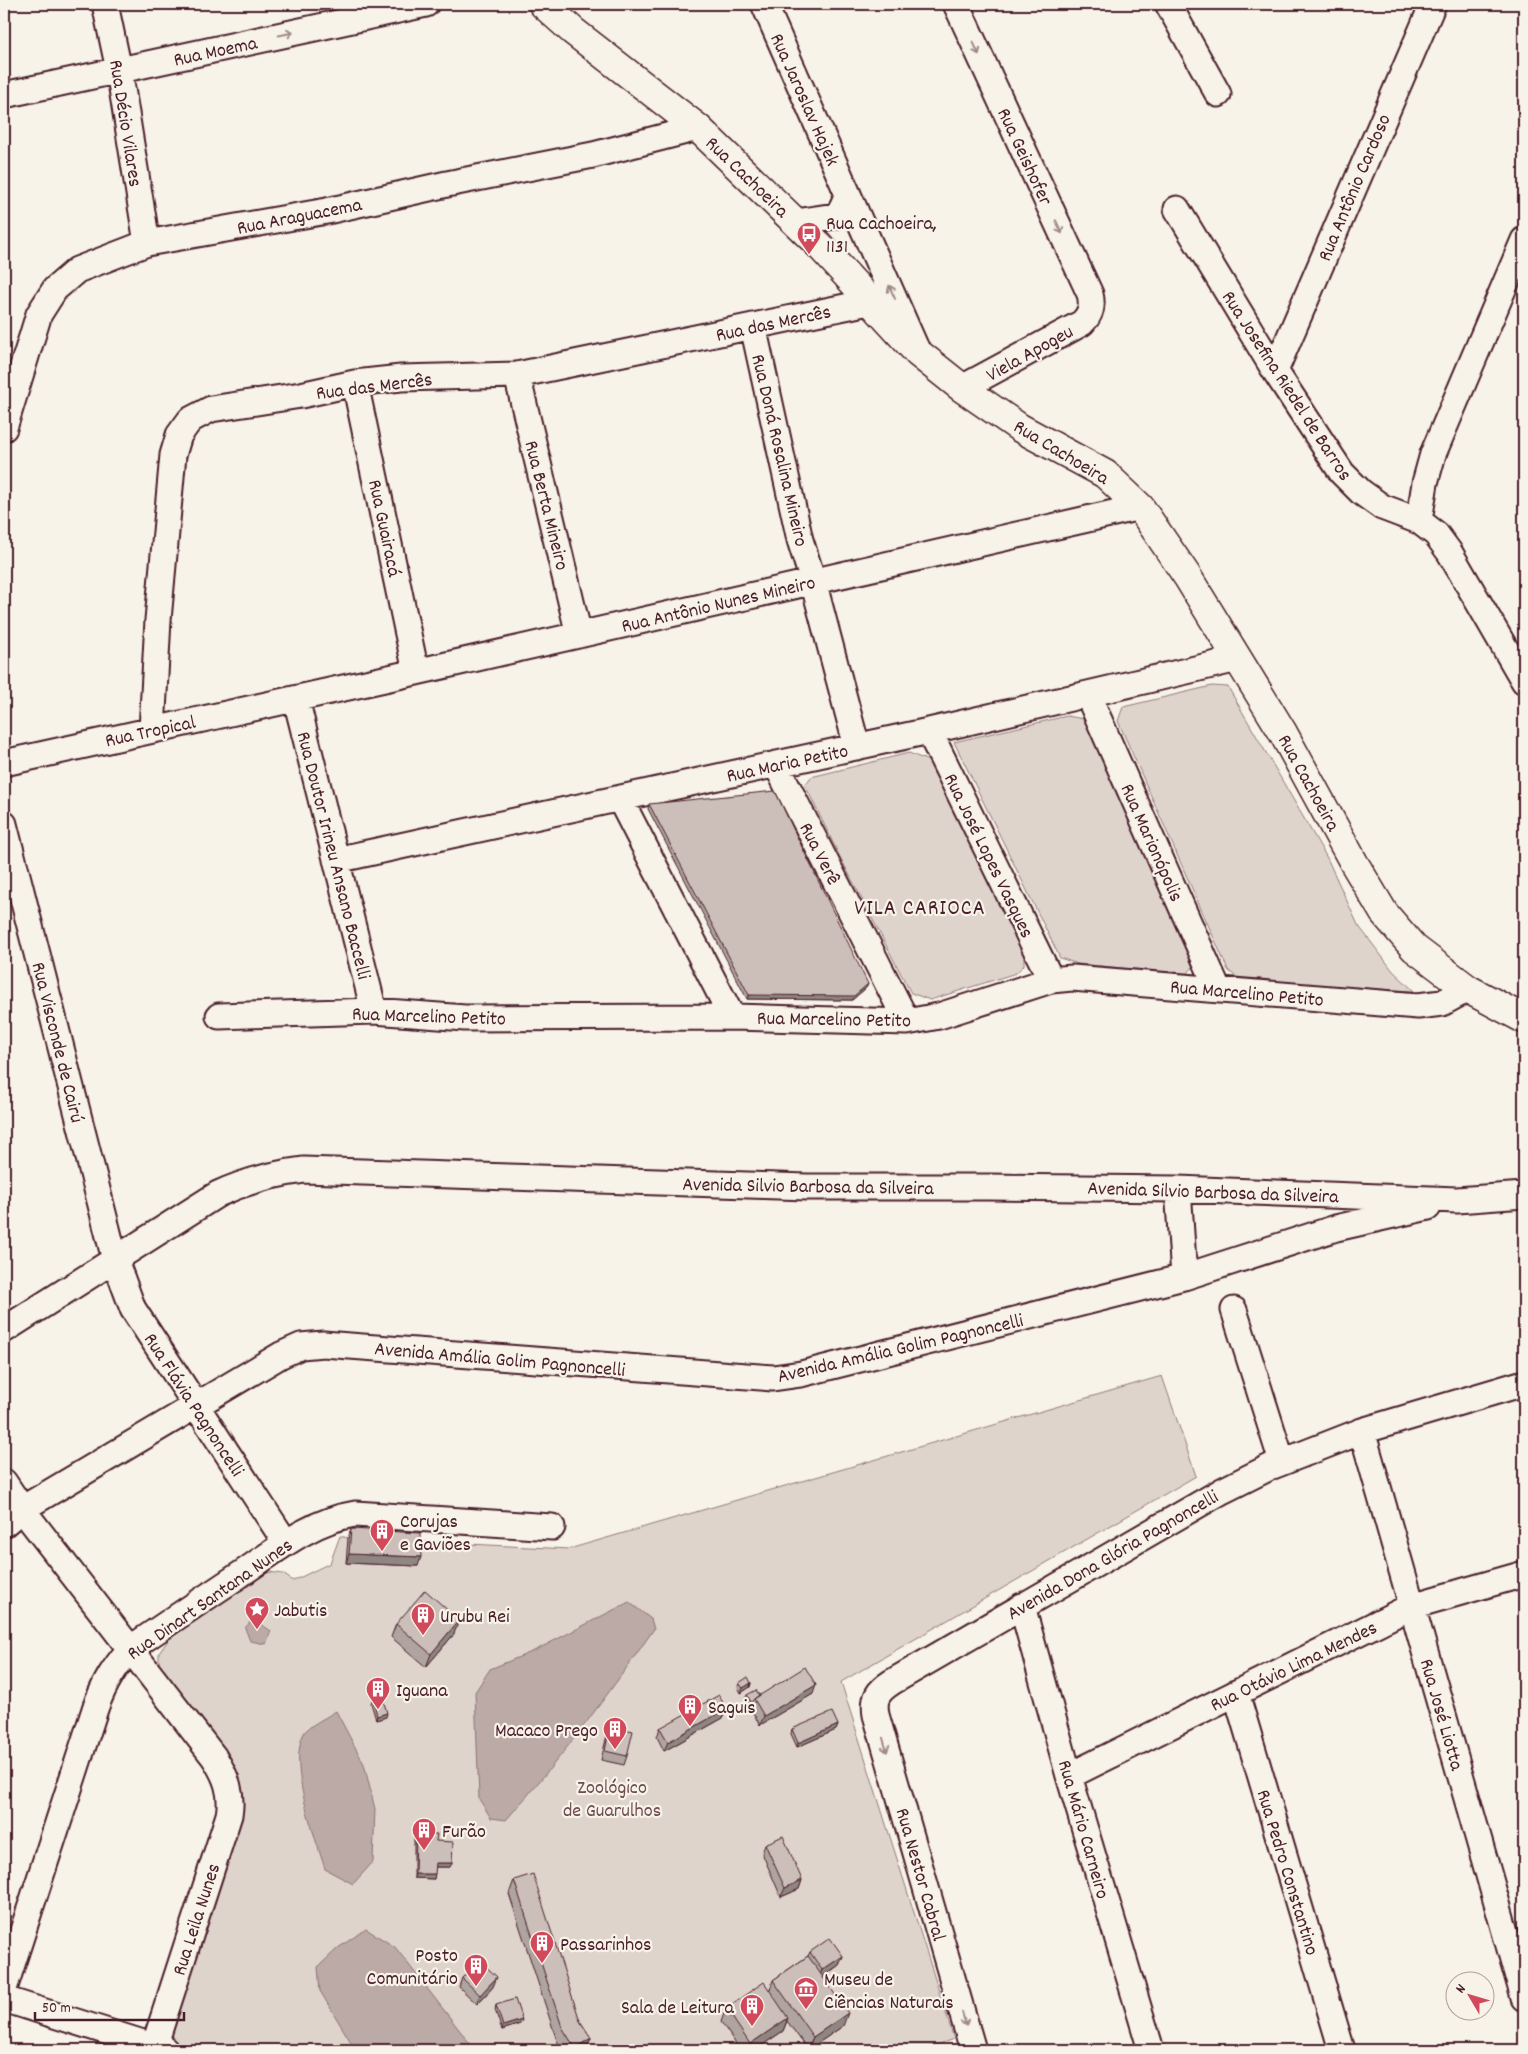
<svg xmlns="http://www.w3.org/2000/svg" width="1528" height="2054" font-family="Dekko,sans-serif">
  <rect width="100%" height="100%" fill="#f7f3e8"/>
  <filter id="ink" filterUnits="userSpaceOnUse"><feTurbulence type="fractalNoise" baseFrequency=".02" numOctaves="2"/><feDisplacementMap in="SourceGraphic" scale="10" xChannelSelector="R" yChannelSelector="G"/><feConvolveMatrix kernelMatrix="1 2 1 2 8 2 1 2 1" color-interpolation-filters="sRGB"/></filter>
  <g filter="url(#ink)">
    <path fill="#ded4cc" stroke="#947a7c" d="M1212,686L1228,687L1327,858L1358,925L1393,971L1414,991L1241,981L1228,970L1118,721L1123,707Z
      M1067,716L1084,719L1193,967L1187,974L1078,964L1060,958L954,742Z
      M909,753L931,762L1024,952V965L1016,973L930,1000L911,993L839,855L805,785L811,777Z
      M1162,1376L1196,1476L841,1682L954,2039L921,2050H188L168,2044L238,1820L159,1677V1653L176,1629L269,1572L283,1574L293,1581L330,1563L340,1536L348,1538L569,1549Z"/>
    <path fill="#bcaaa7" stroke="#8e7275" d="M629,1602L651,1619L654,1629C608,1695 560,1760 506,1820L491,1818L479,1799L475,1692L490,1669L534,1651Z
      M253,1619L271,1631L266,1644L250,1641L245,1628Z
      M336,1711L364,1764L375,1809L373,1862L353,1884L325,1869C315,1836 287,1765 304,1733C308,1726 329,1716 336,1711Z
      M366,1929L395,1947L475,2050L355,2049L320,1991L318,1967L338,1948Z"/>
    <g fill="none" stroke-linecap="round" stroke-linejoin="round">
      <defs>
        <path id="minor" d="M105,4L119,70L147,243
          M764,4L915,346
          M956,4L1090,294C1093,306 1091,314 1082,323L962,388
          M1168,4L1218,94
          M4,95L426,4
          M1177,209L1275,371L1342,473L1361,492L1382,507L1419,521L1436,534L1450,553L1524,681
          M796,222L835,216L840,212L848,194
          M753,326L800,540L813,581L857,747
          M1275,371L1433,4
          M517,375L579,635
          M355,383L416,672
          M4,428L39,314L55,289L77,270L147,243L327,211L447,184L593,155L698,128
          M1419,521L1425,483L1433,454L1524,240
          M1088,695L1218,989
          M296,699L374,1011
          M152,730L158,620L173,455L179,435L190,420L211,409L301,395L355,383L401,378L517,375L869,302
          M929,731L1051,980
          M4,763L416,672L1140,507
          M776,764L907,1022
          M620,799L732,1017
          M4,824L115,1260L133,1309L286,1543
          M336,860L929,731L1238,659
          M219,1016L374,1011L465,1018L732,1017L907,1022L939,1016L1051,980L1072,978L1418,1006L1442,1003L1468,989
          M1178,1189L1184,1277
          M1234,1310L1282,1462
          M4,1330L218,1194C246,1181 273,1174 304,1170L807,1187H988L1178,1189L1457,1200L1524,1195
          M1362,1431L1524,1998
          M4,1482L22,1509L214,1757C226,1776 233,1793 229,1815L153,2050
          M4,1524L22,1509L281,1355L301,1346L323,1344L773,1378L801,1374L1184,1277L1336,1228L1428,1207
          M1022,1606L1069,1776L1151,2050
          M1236,1693L1342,2050
          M1069,1776L1412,1606L1524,1574
          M4,1989L96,1706C105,1682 114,1668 130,1649C166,1624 202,1600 238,1576C275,1551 310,1521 355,1514L552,1527
          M4,1999L165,2050
          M973,2050L876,1715C873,1698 878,1691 892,1682L1222,1491L1270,1467L1362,1431L1524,1383"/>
        <path id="major" d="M543,4L573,31L698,128L819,245L918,353L962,388L1020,428L1105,474L1140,507L1187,576L1282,731L1354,863L1384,913L1414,948L1468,989L1524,1019"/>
      </defs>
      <use href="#minor" stroke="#4a1f2b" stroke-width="29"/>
      <use href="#major" stroke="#4a1f2b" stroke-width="31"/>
      <use href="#minor" stroke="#f7f3e8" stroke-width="25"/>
      <use href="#major" stroke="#f7f3e8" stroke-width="28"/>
    </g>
    <path fill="#afa49f" stroke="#4a1f2b" d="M649,804L868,984L866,988L852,1000L747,999L648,809Z
      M351,1529L418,1566L346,1563L348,1538Z
      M396,1624L454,1634L426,1667L391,1637Z
      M739,1683H751L750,1687L741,1693L738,1687Z
      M813,1694L760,1725L750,1708L751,1705L750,1706L745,1700L747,1695Z
      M373,1698L386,1717L376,1720L371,1703Z
      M726,1709L723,1718L664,1751L657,1737L660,1728Z
      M838,1725L836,1730L797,1747L791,1734L792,1729Z
      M610,1726L627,1756L624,1765L601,1760L607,1735Z
      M416,1834L436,1841L450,1867H435L434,1879L414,1878V1838Z
      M765,1844L802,1880L799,1889L781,1897L762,1853Z
      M514,1880L580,2021L591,2038L586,2050H563L557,2041L509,1894Z
      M810,1952L843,1956L839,1965L823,1977L843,2026L808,2050L787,2021L783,2031L755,2050H740L721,2022L726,2008L770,1990L773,1980L808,1956Z
      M462,1978L493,1987L477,2004L459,1987Z
      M496,2005L520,2024L502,2030L495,2010Z"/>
    <path fill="#8f8682" stroke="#4a1f2b" d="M868,984L866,988L852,1000L747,999L749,995Z
      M349,1554L421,1557L418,1566L346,1563Z
      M459,1620L454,1634L426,1667L431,1654Z
      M751,1683L750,1687L741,1693L743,1688Z
      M816,1685L813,1694L760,1725L764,1716Z
      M726,1709L723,1718L664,1751L668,1742Z
      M387,1713L386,1717L376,1720L377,1716Z
      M838,1725L836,1730L797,1747L798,1743Z
      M436,1863H452L450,1867H434Z
      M415,1874H435L434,1879L414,1878Z
      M802,1880L799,1889L781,1897L785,1888Z
      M843,1956L839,1965L819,1979L822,1970Z
      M497,1977L493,1987L477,2004L480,1995Z
      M848,2013L843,2026L808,2050L813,2037Z
      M788,2018L783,2031L755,2050H748L750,2044Z
      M522,2020L520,2024L502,2030L503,2026Z
      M591,2038L586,2050H574L575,2048Z"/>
    <path fill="#ccbfb9" stroke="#4a1f2b" d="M775,791L868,984L854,996L749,995L649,804Z
      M351,1529L420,1533L421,1557L349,1554Z
      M425,1590L459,1620L431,1654L396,1624Z
      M805,1667L816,1685L764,1716L754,1699Z
      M748,1677L751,1683L743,1688L739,1683Z
      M756,1690L759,1695L754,1699L751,1702L747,1695Z
      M719,1695L726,1709L668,1742L660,1728Z
      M382,1696L387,1713L377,1716L373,1698Z
      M832,1712L838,1725L798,1743L792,1729Z
      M610,1726L633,1731L627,1756L605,1751Z
      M416,1834H437L436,1841L453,1842L452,1863H436L435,1874H415Z
      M783,1836L802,1880L785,1888L765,1844Z
      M533,1874L580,2021L591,2038L575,2048L562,2027L514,1880Z
      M830,1938L843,1956L822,1970L810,1952Z
      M808,1956L848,2013L813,2037L773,1980Z
      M479,1960L497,1977L480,1995L462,1978Z
      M764,1982L788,2018L750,2044L726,2008Z
      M515,1999L522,2020L503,2026L496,2005Z"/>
    <defs><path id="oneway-shaft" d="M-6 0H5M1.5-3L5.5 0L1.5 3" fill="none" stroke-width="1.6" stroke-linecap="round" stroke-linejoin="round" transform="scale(1.25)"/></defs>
    <g stroke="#a0898a">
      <use href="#oneway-shaft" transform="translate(286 34) rotate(-12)"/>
      <use href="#oneway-shaft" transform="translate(976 48) rotate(66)"/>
      <use href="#oneway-shaft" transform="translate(1059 227) rotate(65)"/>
      <use href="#oneway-shaft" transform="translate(892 292) rotate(-114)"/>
      <use href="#oneway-shaft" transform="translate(885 1745) rotate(74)"/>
      <use href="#oneway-shaft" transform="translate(964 2019) rotate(74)"/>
    </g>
  </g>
  <defs>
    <symbol id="bus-pin" viewBox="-11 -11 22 30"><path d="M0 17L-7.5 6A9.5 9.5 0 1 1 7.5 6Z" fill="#d1495b" stroke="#f7f3e8"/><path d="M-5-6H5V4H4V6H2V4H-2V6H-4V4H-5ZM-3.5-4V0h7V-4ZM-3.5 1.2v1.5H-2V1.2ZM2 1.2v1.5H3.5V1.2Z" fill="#fff"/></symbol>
    <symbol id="building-pin" viewBox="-11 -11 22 30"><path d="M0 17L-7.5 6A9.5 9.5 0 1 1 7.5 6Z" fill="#d1495b" stroke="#f7f3e8"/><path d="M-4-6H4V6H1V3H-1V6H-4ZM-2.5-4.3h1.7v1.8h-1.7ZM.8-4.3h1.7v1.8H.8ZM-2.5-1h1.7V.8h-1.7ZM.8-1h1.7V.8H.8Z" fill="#fff"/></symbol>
    <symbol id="sight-pin" viewBox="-11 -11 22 30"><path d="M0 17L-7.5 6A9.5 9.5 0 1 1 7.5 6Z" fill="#d1495b" stroke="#f7f3e8"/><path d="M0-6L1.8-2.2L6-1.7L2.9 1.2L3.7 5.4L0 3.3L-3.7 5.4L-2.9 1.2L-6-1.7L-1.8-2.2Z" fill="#fff"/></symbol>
    <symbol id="museum-pin" viewBox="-11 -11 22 30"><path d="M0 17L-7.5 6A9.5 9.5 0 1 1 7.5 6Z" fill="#d1495b" stroke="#f7f3e8"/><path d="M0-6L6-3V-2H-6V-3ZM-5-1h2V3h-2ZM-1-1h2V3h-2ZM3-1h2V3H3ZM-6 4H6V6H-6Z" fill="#fff"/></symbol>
  </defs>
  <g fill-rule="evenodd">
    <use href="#bus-pin" x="795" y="220" width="28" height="38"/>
    <use href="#building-pin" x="368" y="1517" width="28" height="38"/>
    <use href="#sight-pin" x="243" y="1595" width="28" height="38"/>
    <use href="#building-pin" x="409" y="1601" width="28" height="38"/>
    <use href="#building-pin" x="364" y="1675" width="28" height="38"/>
    <use href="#building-pin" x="676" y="1692" width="28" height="38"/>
    <use href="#building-pin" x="601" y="1715" width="28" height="38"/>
    <use href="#building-pin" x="410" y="1816" width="28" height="38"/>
    <use href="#building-pin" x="528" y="1929" width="28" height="38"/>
    <use href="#building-pin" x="462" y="1952" width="28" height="38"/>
    <use href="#museum-pin" x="792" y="1975" width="28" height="38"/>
    <use href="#building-pin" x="738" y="1992" width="28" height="38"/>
  </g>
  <g text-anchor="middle" stroke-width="4.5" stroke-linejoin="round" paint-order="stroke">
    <g font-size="20" fill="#4a1f2b" stroke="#f7f3e8">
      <text transform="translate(215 50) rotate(-12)" y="7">Rua Moema</text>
      <text transform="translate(806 99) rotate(66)" y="7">Rua Jaroslav Hajek</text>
      <text transform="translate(127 123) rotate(81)" y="7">Rua Décio Vilares</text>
      <text transform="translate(1026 156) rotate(65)" y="7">Rua Geishofer</text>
      <text transform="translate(748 176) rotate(44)" y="7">Rua Cachoeira</text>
      <text transform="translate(1353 187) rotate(-67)" y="7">Rua Antônio Cardoso</text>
      <text transform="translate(299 215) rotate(-11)" y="7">Rua Araguacema</text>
      <text transform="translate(773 322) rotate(-12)" y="7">Rua das Mercês</text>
      <text transform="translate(1029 352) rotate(-29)" y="7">Viela Apogeu</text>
      <text transform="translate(374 385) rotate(-7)" y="7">Rua das Mercês</text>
      <text transform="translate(1288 385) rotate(57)" y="7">Rua Josefina Riedel de Barros</text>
      <text transform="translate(781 450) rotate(77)" y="7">Rua Doná Rosalina Mineiro</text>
      <text transform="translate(1062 451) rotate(31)" y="7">Rua Cachoeira</text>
      <text transform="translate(548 505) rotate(76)" y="7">Rua Berta Mineiro</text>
      <text transform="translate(386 528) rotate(78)" y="7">Rua Guairacá</text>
      <text transform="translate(718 603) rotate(-13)" y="7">Rua Antônio Nunes Mineiro</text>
      <text transform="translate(150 730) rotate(-12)" y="7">Rua Tropical</text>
      <text transform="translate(787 762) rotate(-12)" y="7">Rua Maria Petito</text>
      <text transform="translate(1310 782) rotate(61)" y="7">Rua Cachoeira</text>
      <text transform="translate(1153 842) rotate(66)" y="7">Rua Marionópolis</text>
      <text transform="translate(821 853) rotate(63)" y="7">Rua Verê</text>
      <text transform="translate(335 855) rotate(76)" y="7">Rua Doutor Irineu Ansano Baccelli</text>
      <text transform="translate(990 855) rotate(64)" y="7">Rua José Lopes Vasques</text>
      <text transform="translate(1247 992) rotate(5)" y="7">Rua Marcelino Petito</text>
      <text transform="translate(429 1015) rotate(2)" y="7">Rua Marcelino Petito</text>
      <text transform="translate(834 1018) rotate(1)" y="7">Rua Marcelino Petito</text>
      <text transform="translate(59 1042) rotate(76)" y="7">Rua Visconde de Cairú</text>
      <text transform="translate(808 1185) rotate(1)" y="7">Avenida Silvio Barbosa da Silveira</text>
      <text transform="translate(1213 1191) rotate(2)" y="7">Avenida Silvio Barbosa da Silveira</text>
      <text transform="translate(900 1347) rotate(-13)" y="7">Avenida Amália Golim Pagnoncelli</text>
      <text transform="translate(500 1358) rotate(5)" y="7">Avenida Amália Golim Pagnoncelli</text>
      <text transform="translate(195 1404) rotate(57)" y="7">Rua Flávia Pagnoncelli</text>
      <text transform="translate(1112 1554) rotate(-30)" y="7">Avenida Dona Glória Pagnoncelli</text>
      <text transform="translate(209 1598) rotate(-35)" y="7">Rua Dinart Santana Nunes</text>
      <text transform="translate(1293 1665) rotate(-26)" y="7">Rua Otávio Lima Mendes</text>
      <text transform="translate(1443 1714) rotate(74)" y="7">Rua José Liotta</text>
      <text transform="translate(1085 1829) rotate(74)" y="7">Rua Mário Carneiro</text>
      <text transform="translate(1289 1872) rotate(73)" y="7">Rua Pedro Constantino</text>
      <text transform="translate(922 1874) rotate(74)" y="7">Rua Nestor Cabral</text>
      <text transform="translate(195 1919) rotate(-72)" y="7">Rua Leila Nunes</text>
    </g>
    <g font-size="20" fill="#4a1f2b" stroke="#f7f3e8" text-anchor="start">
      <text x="826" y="229">Rua Cachoeira,<tspan x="826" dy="23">1131</tspan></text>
      <text x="400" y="1527">Corujas<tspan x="400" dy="23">e Gaviões</tspan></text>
      <text x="274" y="1616">Jabutis</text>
      <text x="440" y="1622">Urubu Rei</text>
      <text x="396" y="1696">Iguana</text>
      <text x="708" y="1713">Saguis</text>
      <text x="598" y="1736" text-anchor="end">Macaco Prego</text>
      <text x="442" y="1837">Furão</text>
      <text x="560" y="1950">Passarinhos</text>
      <text x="458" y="1961" text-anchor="end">Posto<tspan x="458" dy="23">Comunitário</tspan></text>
      <text x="824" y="1985">Museu de<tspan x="824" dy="23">Ciências Naturais</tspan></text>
      <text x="734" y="2013" text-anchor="end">Sala de Leitura</text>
    </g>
    <g font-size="20" fill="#6f4c53" stroke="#f7f3e8">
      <text x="612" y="1793">Zoológico<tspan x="612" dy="23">de Guarulhos</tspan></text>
    </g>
    <g font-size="22" letter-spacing="1" fill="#4a1f2b" stroke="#f7f3e8">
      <text x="920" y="914">VILA CARIOCA</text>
    </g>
  </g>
  <rect width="1528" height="2054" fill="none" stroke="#f7f3e8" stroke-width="20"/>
  <rect x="10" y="10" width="1508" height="2034" fill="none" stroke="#4a1f2b" stroke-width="2" filter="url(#ink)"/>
  <g transform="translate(1470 1996) rotate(308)"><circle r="24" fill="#f7f3e8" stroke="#b29e9c"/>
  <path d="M0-4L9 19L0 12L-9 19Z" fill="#d1495b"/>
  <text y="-8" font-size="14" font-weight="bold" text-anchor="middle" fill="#4a1f2b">N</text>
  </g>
  <path d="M35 2012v8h149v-8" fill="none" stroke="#4a1f2b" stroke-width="2.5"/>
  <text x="42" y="2012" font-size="15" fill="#4a1f2b" stroke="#f7f3e8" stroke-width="4" paint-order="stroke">50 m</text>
</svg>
